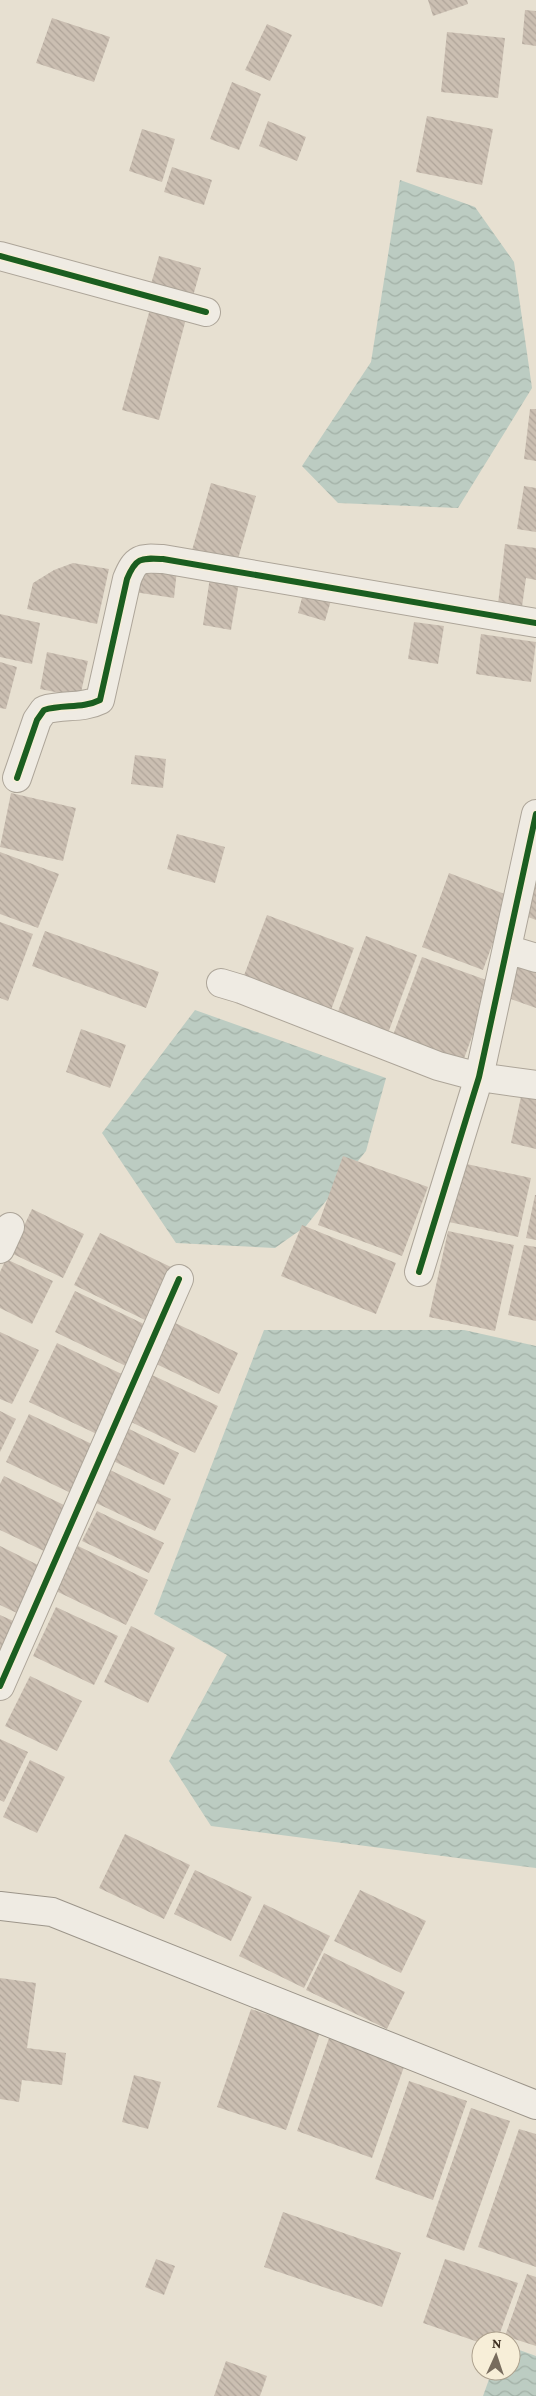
<svg xmlns="http://www.w3.org/2000/svg" width="536" height="2396" font-family="'Crimson Pro',serif">
  <defs>
    <pattern id="water-waves" width="16" height="10" patternUnits="userSpaceOnUse" patternTransform="scale(1.25)"><rect width="16" height="10" fill="#bcccc2"/><path d="M0 5q4-4 8 0t8 0" fill="none" stroke="#a2b0a6"/></pattern>
    <pattern id="building-back-hatch" width="6" height="6" patternUnits="userSpaceOnUse" patternTransform="scale(1.25)"><rect width="6" height="6" fill="#cbbfb2"/><path d="M-1 5l2 2M0 0l6 6M5-1l2 2" fill="none" stroke="#afa499"/></pattern>
  </defs>
  <rect width="100%" height="100%" fill="#e7e0d1"/>
  <path fill="url(#water-waves)" d="M400,180L475,207L514,262L532,388L458,508L338,503L302,466L371,362Z
    M195,1010L386,1078L366,1151L306,1226L275,1248L176,1243L102,1133Z
    M264,1330H464L536,1346V1868L211,1826L169,1761L227,1655L154,1614Z
    M511,2347L536,2356V2396H483L492,2371H511Z"/>
  <path fill="url(#building-back-hatch)" d="M428,0H467L468,4L433,16Z
    M525,10L536,11V46L522,44Z
    M52,18L110,37L94,82L36,63Z
    M267,24L292,35L270,81L245,70Z
    M447,32L505,38L498,98L441,92Z
    M232,82L261,94L239,150L210,139Z
    M427,116L493,129L482,185L416,172Z
    M268,121L306,137L297,161L259,146Z
    M142,129L175,139L162,182L129,171Z
    M172,167L212,180L204,205L164,192Z
    M159,256L201,268L193,296L151,284Z
    M150,309L186,319L159,420L122,410Z
    M530,409H536V461L524,459Z
    M211,483L256,496L236,566L191,554Z
    M524,486L536,488V532L517,529Z
    M505,544L536,548V580L526,578L522,607L498,604Z
    M73,563L109,569L97,624L27,609L33,583L54,570Z
    M138,565L177,570L174,598L134,592Z
    M210,577L239,582L231,630L203,625Z
    M304,590L332,597L325,621L298,613Z
    M0,614L40,623L32,664L0,657Z
    M414,622L444,626L438,664L408,659Z
    M481,634L536,642L531,682L476,674Z
    M47,652L88,661L80,697L40,689Z
    M0,662L17,667L6,709L0,708Z
    M135,755L166,759L163,788L131,784Z
    M11,793L76,808L63,861L0,847Z
    M177,834L225,847L215,883L167,869Z
    M0,852L59,874L38,928L0,914Z
    M449,873L510,896L483,970L422,947Z
    M536,873V920L520,914Z
    M267,915L354,948L331,1010L243,978Z
    M0,922L33,934L8,1001L0,998Z
    M45,931L159,972L146,1008L32,966Z
    M366,936L417,955L387,1036L336,1017Z
    M422,957L492,982L462,1064L392,1038Z
    M514,961L536,968V1008L502,996Z
    M81,1029L126,1045L110,1088L66,1072Z
    M522,1092L536,1095V1149L511,1143Z
    M343,1156L428,1187L402,1256L318,1225Z
    M462,1163L531,1178L518,1237L449,1222Z
    M535,1195H536V1240L526,1238Z
    M32,1209L84,1234L63,1278L11,1253Z
    M302,1225L396,1263L376,1314L281,1276Z
    M448,1231L514,1245L495,1331L429,1317Z
    M100,1233L173,1268L147,1321L74,1285Z
    M524,1245L536,1247V1321L508,1315Z
    M6,1259L53,1281L32,1324L0,1308V1272Z
    M75,1291L150,1327L130,1368L55,1332Z
    M169,1320L238,1353L219,1394L150,1361Z
    M0,1332L39,1350L12,1404L0,1399Z
    M57,1343L130,1378L101,1436L29,1402Z
    M152,1375L218,1406L195,1453L129,1421Z
    M0,1411L16,1419L0,1452Z
    M29,1414L96,1446L73,1494L6,1462Z
    M127,1428L179,1453L164,1485L111,1460Z
    M110,1470L171,1499L155,1531L94,1502Z
    M4,1476L66,1506L44,1551L0,1530V1484Z
    M97,1511L164,1543L149,1573L82,1541Z
    M0,1546L42,1567L19,1614L0,1605Z
    M78,1546L148,1580L126,1625L56,1591Z
    M56,1607L118,1636L94,1685L33,1656Z
    M0,1615L20,1624L0,1665Z
    M131,1626L175,1648L148,1703L104,1682Z
    M30,1676L82,1701L57,1751L5,1726Z
    M0,1739L28,1752L4,1802L0,1800Z
    M30,1760L65,1777L37,1833L3,1817Z
    M125,1834L190,1865L164,1919L99,1888Z
    M195,1870L252,1897L231,1941L174,1914Z
    M360,1890L426,1921L401,1973L334,1941Z
    M264,1904L330,1936L304,1988L239,1956Z
    M324,1953L405,1992L387,2029L306,1990Z
    M0,1978L36,1983L27,2048L66,2053L62,2085L22,2080L19,2102L0,2099Z
    M251,2009L320,2032L286,2130L217,2107Z
    M329,2038L405,2064L372,2158L297,2131Z
    M134,2075L161,2082L148,2129L122,2122Z
    M409,2081L467,2101L433,2200L375,2179Z
    M471,2108L510,2121L464,2251L426,2237Z
    M519,2129L536,2134V2267L478,2247Z
    M283,2212L401,2253L382,2307L264,2267Z
    M156,2259L175,2266L164,2295L145,2287Z
    M445,2259L518,2283L497,2341H481V2343L423,2323Z
    M527,2274L536,2277V2346L505,2336Z
    M226,2361L267,2376L260,2396H214Z"/>
  <g fill="none" stroke-linecap="round" stroke-linejoin="round">
    <defs>
      <path id="street" d="M0,256L206,312
        M17,778L37,720L44,710C63,704 82,709 100,700L127,579C136,557 141,558 163,559L536,623
        M507,949L536,958
        M221,983L241,989L438,1066L479,1077L536,1085
        M0,1249L10,1227
        M419,1272L479,1077L536,814
        M0,1686L179,1279"/>
      <path id="secondary" d="M0,1906L52,1912L536,2105"/>
    </defs>
    <use href="#street" stroke="#ada599" stroke-width="30"/>
    <use href="#secondary" stroke="#9c958a" stroke-width="30"/>
    <use href="#street" stroke="#efebe3" stroke-width="28"/>
    <use href="#secondary" stroke="#efebe3" stroke-width="28"/>
    <defs>
      <path id="cycleway" d="M0,256L206,312
        M17,778L37,720L44,710C63,704 82,709 100,700L127,579C136,557 141,558 163,559L536,623
        M419,1272L479,1077L536,814
        M0,1686L179,1279"/>
    </defs>
    <use href="#cycleway" stroke="#f7eed8" stroke-width="9"/>
    <use href="#cycleway" stroke="#1b5e20" stroke-width="6"/>
  </g>
  <g transform="translate(496 2356) rotate(3)"><circle r="24" fill="#f7eed8" stroke="#ada18e"/>
  <path d="M0-4L9 19L0 12L-9 19Z" fill="#786c5e"/>
  <text y="-8" font-size="14" font-weight="bold" text-anchor="middle" fill="#3d2e20">N</text>
  </g>
</svg>
